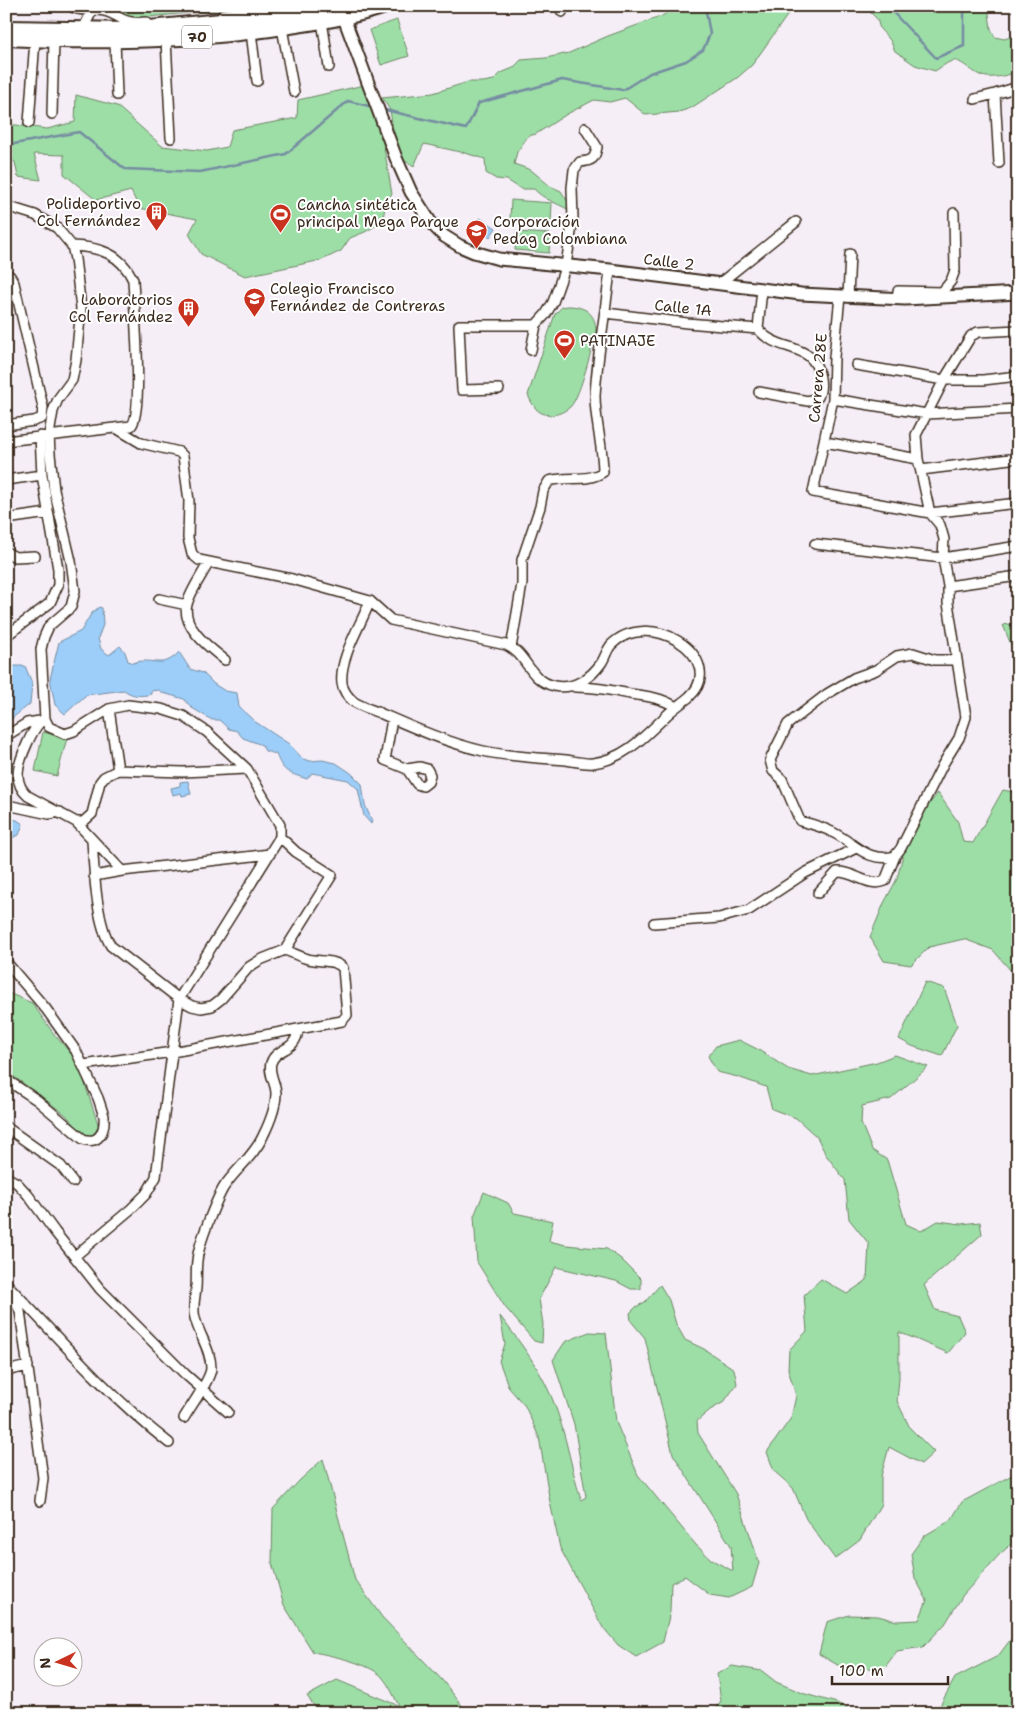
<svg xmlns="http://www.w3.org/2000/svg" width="1024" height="1719" font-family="'Shantell Sans',sans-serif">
  <rect width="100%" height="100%" fill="#f5eef7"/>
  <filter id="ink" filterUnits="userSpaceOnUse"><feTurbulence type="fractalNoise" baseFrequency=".02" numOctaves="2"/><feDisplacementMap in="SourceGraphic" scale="10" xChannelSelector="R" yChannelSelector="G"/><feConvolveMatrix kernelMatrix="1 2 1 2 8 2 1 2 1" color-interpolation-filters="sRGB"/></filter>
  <g filter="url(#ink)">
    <path fill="#9ddea7" stroke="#6c8462" d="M109,6H170V10L188,8V6H257L129,19Z
      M677,6H794L752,65L737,78L691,108L679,112L646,115L625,98L610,102L594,100L567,114L536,134L528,136L517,152L514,164L531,170L550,186L561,191L570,205L569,210C557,203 543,199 534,189H521L507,180L496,179L486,173L485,159L465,153L424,144L414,166L403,160L394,136L390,110L382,98L433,93L468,82H483L494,80L501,73L513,68L521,60L546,58L569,53L608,36L662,16Z
      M864,6H988L991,29L995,37L1004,39L1018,35V72C1008,75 997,78 987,77C974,76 961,58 952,61C946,63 940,68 935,71L915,65L895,51L890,40L880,29L877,19Z
      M397,20L409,56L381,65L369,30Z
      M364,85L380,124L392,194L387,199L382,222L365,232L350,238L341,251L322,260L245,276L201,254L189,234L197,219L139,208L131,191L96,200L64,174V155L34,154L41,180L18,177L15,162L6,157V93H9L8,124L47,129L75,122L76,95L117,106L162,146L207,151L227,147L232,130L297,118L298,100Z
      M511,200L552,203L551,223L510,220Z
      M516,232L550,234L549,253L515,250Z
      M568,306C584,306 596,313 596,331C592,347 581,394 571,406C566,411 558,415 550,415C537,414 533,406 528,395L555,314L562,307Z
      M1018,623V662L1003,625Z
      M43,732L67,738L57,776L35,771Z
      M1003,790L1018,793V979L993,950L964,939L929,947L911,965L884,961L870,937L884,903L897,879L903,855L926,808L938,793L958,822L963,842L973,843Z
      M925,982L944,988L957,1025L942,1056L912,1046L899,1039Z
      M6,992L32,1003L54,1034L73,1056L83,1078L99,1127L95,1135L89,1136L82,1133L66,1115L6,1071Z
      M739,1040L757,1049L788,1069L812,1076L877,1062L895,1055L928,1067L891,1099L862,1106L861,1123L872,1150L887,1160L906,1224L921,1231L938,1221L961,1224L980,1222L982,1234L924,1285L935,1310L958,1316L965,1332L948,1353L899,1332V1378L897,1401L910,1428L934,1452L921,1464L889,1447L881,1476V1504L860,1540L835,1559L806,1519L793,1488L774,1471L767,1452L791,1418L796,1396L788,1369L789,1350L807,1331L804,1295L821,1279L847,1294L867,1280L869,1244L849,1219L845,1180L826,1155L817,1137L796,1118L772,1109L766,1087L738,1077L717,1072L708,1056L716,1046Z
      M484,1192L508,1203L514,1213L553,1221L549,1241L566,1245L607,1249L621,1259L641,1279V1289H631L616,1281L556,1267L539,1299L543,1324L542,1343L534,1341L505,1307L477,1262L474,1216Z
      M660,1285L669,1300L676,1324L685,1340L704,1349L734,1369L737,1384L724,1402L710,1410L697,1421L698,1433L736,1494L752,1541L759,1563L752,1587L729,1598L710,1595L685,1576L671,1583L670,1612L663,1642L636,1657L618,1645L602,1626L560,1548L550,1502L539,1437L525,1406L509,1388L499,1361L505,1344L500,1316C516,1337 533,1359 545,1383C564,1419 569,1461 581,1500L586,1497L574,1424L553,1360L565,1342L589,1332L606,1333L616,1422L638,1475L696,1545L712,1560L733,1571L731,1546L673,1454L645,1338L631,1321L630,1313L636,1307L645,1302Z
      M323,1459L355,1580L382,1617L442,1680L468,1713H319L307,1696L337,1680L399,1706C394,1697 390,1686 383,1678C373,1664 330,1655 313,1652L284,1605L272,1563L273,1509L300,1480Z
      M1014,1474L1018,1478V1538L999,1555L963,1595L945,1624L923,1647L897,1651L885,1667L846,1670L819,1654L827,1622L849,1615L878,1616L897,1621L919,1620L927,1600L915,1578L911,1554L924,1536L951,1520L962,1502Z
      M1018,1630V1713H936L955,1678L998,1656Z
      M732,1666L762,1671L776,1682L805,1694L837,1703L857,1713H660L696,1706L714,1710L721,1701L717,1674Z"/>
    <path fill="#9ccef9" stroke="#758ca1" d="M480,218L496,228L490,237L474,227Z
      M99,607L102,608L103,625L98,638L101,649L109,655L120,646L125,652L128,661L133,663C153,656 162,671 179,652L190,669L203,673L214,684L225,691L237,693L239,707L254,721L289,744L303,759L310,761L322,760L336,763L351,773L362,784L365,805L372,821L371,824L364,816L358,789L348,780L312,773L307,779C289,773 283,773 276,754L265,751L262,745L243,738L237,731L229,729L219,720H212L192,708L184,699L163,693L159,690L151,691V694C141,697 132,696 124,690L86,695L65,714L55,705L50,679L59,642L81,631L91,614Z
      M14,666H25L32,683L30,704L6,723V671Z
      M188,781L191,794L182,796L181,793L173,795L171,788L180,786V782Z
      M6,818L17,820L23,824L19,835L12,838L6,837Z"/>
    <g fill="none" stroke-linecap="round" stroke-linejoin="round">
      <path stroke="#758ca1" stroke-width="2.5" d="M887,6L936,58L964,46V15L965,6
        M381,109L466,129L479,103L562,80L623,90L650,73L686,61L703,50L710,34L705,6
        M6,144H14L79,132L125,169L200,172L286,154L348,101L373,107"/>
      <defs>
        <path id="minor" d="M560,6L562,12
          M72,7C85,13 92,8 104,11C111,12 116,16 122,19C130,23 137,23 146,22
          M223,14L290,6
          M322,21L329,67
          M84,27L92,11
          M282,28L294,92
          M251,32L257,81
          M115,40L117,95
          M166,40L171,138
          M995,94L999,163
          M975,99L995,94L1018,87
          M52,114L54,40
          M29,123L35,39
          M6,206L35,215L57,228L72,246L75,259L81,308L76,360L72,380L58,399L53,411L49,435L50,454L54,490L71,561L75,591L71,607L49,626L44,637L41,649L45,719L49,727L65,734L74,731L109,709L128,705L161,709L183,716L207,732L247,769L280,825V837L296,852L332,875L285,950L260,960L249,967L221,999L212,1006L201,1008L192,1006L179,999L111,946C96,924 94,868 92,840
          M6,275L10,276L14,283L43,407L42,418L34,421L6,425
          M720,283L796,222
          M840,296L834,357L833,399L813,492L930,513L1018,503
          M848,297L850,254
          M897,299L898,291L942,292L951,281L955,270L954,213
          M606,313L687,323L758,329
          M531,350L536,325L546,314L553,302L566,265L573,219L572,188L574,170L580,162C592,161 595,159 597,147L585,128
          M856,365L944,380H983L1018,376
          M499,389L462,390L459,325H536
          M759,392L808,401L818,397C821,391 821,385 820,378C814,340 778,354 758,329L762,289
          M833,399L927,414L1018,409
          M116,428L141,443L179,452L183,456L189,501L188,538L192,554L199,560L292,579L370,601L391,620L506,645C528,654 527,679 554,686C574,690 591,678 602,662C605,657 607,650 611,645C629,627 657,628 678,641C699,654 710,678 689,697C682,703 674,708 668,714C646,735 625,759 593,763C584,764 574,761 566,760C538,758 510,757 483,751C448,743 414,728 382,714C373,710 362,707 354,702C348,697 343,691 342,683C339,658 361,625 370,601
          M6,441L131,426C144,415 134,303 133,280C121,253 98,247 72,246
          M825,442L918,459
          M921,470L1018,458
          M6,480L42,475
          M6,519L48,513
          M815,544L943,558L1018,546
          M6,552L15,557L35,556
          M209,562C202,575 191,590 187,604C181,627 210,648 225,660
          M948,586L1018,576
          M159,599L187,605
          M6,636L50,603L58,585V569L42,475L40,436
          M511,648L522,584V560L540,507L543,491L549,481C569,475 586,483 603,472C603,446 595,421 595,396C597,355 606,311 610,270
          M575,687C596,687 610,690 630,694C647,696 662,698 676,707
          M109,709L118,770
          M45,719C33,724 18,762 18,775C18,784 21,790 28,796L76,822L122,871
          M392,719L385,760L407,769L417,784L423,786L428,782L430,775L427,769L420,767L407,769
          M6,736L27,723L40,721
          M6,808L12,806L49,814L60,812
          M76,822H83L92,814L100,782L104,777L118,770L183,772L247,769
          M895,856C867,863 856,844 834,833C823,827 812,824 800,821L782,779L773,771L770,760L788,724L827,694L854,678L876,670L897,656L913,653L935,660H957
          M94,876L122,871L270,854
          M818,893L837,872C854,871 868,888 885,881L895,856L901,848L943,764L959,738L966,717L948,603V586L943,558L944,539L940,525L930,513L918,459L916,435L944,380L971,336L978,332L1018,330
          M654,923L719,918L749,910L805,873L856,848
          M6,962L46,1009L76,1051L98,1098L104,1116C105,1130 100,1145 83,1139L37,1100L10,1082L6,1077
          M84,1065L172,1052L342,1021L347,1015L343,968C335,959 319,962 308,959C301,957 293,953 285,950
          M6,1127L61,1166L73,1182
          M6,1177L17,1183L28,1195L55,1232L100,1289L185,1374L228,1412
          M75,1256L131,1209L146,1194L156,1177L179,999L280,837
          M7,1284C59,1339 109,1396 169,1443
          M11,1293L20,1311L43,1478L40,1501
          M6,1371L28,1366
          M184,1418C190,1407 211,1379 211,1368C211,1350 199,1335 195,1318C192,1308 195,1298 196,1288C197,1275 195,1263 199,1250C202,1237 218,1194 226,1184C238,1167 254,1156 263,1136C269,1124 276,1107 276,1093C276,1084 268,1073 271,1063C276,1047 296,1052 298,1030"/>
        <path id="tertiary" d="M344,18L396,158L411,192L431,223L444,236L460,246L474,252L499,259L610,270L801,294L905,299L1018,293"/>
        <path id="primary" d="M6,28L129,30L302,13L337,6
          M6,38C103,43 200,41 296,25C326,21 356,16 385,6"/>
      </defs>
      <use href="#minor" stroke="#3b2a1e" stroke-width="12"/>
      <use href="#tertiary" stroke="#3b2a1e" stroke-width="15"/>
      <use href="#primary" stroke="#3b2a1e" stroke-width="18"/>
      <use href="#minor" stroke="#fff" stroke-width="9"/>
      <use href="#tertiary" stroke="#fff" stroke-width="11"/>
      <use href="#primary" stroke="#fff" stroke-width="14"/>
    </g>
  </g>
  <defs>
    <symbol id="building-pin" viewBox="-11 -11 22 30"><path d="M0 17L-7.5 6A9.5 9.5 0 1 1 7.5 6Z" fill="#c8321e" stroke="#fff"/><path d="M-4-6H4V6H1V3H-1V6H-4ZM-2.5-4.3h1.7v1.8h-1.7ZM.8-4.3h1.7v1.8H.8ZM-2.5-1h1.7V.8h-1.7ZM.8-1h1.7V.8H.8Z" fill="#fff"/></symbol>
    <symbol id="stadium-pin" viewBox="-11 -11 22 30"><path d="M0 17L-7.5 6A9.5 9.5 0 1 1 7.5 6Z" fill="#c8321e" stroke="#fff"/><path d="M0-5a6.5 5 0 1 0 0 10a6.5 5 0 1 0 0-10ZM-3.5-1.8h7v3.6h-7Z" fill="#fff"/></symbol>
    <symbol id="school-pin" viewBox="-11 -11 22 30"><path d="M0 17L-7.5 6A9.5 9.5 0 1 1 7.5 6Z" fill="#c8321e" stroke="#fff"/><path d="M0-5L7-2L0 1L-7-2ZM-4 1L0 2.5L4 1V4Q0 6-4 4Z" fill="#fff"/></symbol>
  </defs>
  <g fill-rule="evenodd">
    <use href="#building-pin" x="144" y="200" width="25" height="34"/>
    <use href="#stadium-pin" x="268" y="202" width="25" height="34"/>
    <use href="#school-pin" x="464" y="218" width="25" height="34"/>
    <use href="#school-pin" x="242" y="286" width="25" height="34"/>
    <use href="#building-pin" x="176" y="296" width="25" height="34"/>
    <use href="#stadium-pin" x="552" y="328" width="25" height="34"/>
  </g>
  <g text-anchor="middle" stroke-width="4" stroke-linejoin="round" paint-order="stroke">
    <rect fill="#fff" stroke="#766a62" stroke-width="1" x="182" y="25.5" width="30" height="23" rx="4"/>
    <g font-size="14" font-weight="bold" fill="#3b2a1e">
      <text x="197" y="42">70</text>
    </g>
    <g font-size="15" fill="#3b2a1e" stroke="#fff" text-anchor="start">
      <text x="141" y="209" text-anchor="end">Polideportivo<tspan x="141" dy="17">Col Fernández</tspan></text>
      <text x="297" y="210">Cancha sintética<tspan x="297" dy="17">principal Mega Parque</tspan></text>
      <text x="493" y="227">Corporación<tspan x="493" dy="17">Pedag Colombiana</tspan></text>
      <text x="270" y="294">Colegio Francisco<tspan x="270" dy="17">Fernández de Contreras</tspan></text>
      <text x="173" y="305" text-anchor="end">Laboratorios<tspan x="173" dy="17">Col Fernández</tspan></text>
      <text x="580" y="346">PATINAJE</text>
    </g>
    <g font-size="15" fill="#3b2a1e" stroke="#fff">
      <text transform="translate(669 262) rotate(7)" y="5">Calle 2</text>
      <text transform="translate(683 308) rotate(6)" y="5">Calle 1A</text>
      <text transform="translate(818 378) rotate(-85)" y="5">Carrera 28E</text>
    </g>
  </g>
  <rect width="1024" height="1719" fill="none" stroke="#fff" stroke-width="25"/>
  <rect x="12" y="12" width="999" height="1694" fill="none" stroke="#3b2a1e" stroke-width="2" filter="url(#ink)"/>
  <g transform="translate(58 1662) rotate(265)"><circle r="24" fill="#ffffff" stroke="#b1aaa5"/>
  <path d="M0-4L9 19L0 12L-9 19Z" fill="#c8321e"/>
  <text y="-8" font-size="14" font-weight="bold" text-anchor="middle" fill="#3b2a1e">N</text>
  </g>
  <path d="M832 1676v8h116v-8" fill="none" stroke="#3b2a1e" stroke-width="2.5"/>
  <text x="839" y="1676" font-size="15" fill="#3b2a1e" stroke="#ffffff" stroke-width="4" paint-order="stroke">100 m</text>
</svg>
